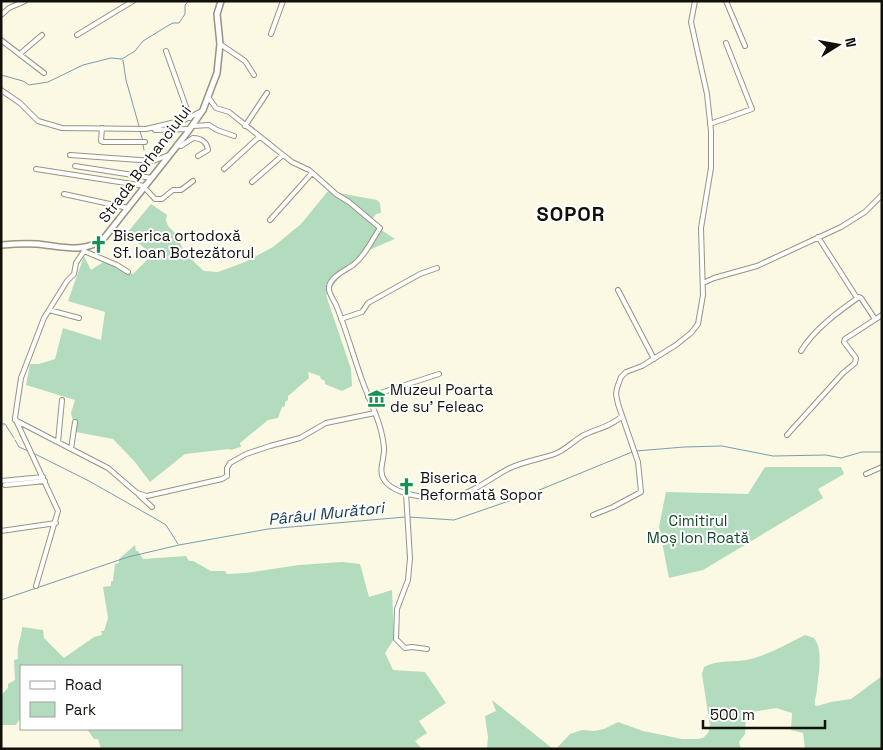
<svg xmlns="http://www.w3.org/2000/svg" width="883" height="750" font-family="'Space Grotesk',sans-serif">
  <rect width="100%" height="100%" fill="#fbf8e3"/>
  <path fill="#b3dcbf" d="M328,191L377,200L380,203L381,213L376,214L373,218L372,224L395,239C383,244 370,249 359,256C345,265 337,283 326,295L351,369L352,386L342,391L325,384V381L321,379L320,376L308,372L309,378L288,396V400L285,402V406L282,407L278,418L268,420L240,443L241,447L230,450L229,449L185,454L150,482L135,462L113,439L76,432L71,413L75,400L26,385L30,364H39L55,359L63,328L101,340L105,312L68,301L84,256L91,270L105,261L133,274L152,255L127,233L151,204L167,215L166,220L168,226L177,235L182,247L194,262L204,271L218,272L245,262L273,247L301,224Z
    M765,467H841L844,474L818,489L823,498L703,570L669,578L659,527L666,492L748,494Z
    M135,545L136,551H138L143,559L186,556L189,561H193L211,571H225L227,574L246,573L299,565L342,562L360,564L369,597L392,590L394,639L385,653L393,670L425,672L446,703L419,721L427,733L415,741L422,749H101L98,739H94L87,729H181V666H21V717L16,725H1V695L8,688V684L15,680L14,660L18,659C16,644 22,638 22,627L43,630L44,638L64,658L94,637L102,635L101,631H104L108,618L103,587L111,586V581H113L115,564L119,563V559Z
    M805,635L814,638C824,651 818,674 817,689C817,695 814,699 815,705L817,706L831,702L851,699L882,676V749H805L803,733L791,730L792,713L776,708L746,713L745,734L739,742L741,749H556L570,734L582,730L594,731L604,729L618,722L643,731L682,739H698L703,738L708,733L710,726L702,674L704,667C718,659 736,663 751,659C770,654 787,644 805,635Z
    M492,700L553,749H487L488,737L485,716L496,711Z"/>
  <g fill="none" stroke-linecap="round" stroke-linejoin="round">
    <path stroke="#799db0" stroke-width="1" d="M123,60L126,80L139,126
      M1,75L23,81L29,85L48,82L83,65L111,58L122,59L135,51L143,41L169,25L173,23H179L185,14V5L189,1
      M140,131L143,141
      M144,150L143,145L146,143
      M1,424H5L14,438
      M15,440L19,447L28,451
      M636,451L684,447L722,446L773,456L826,455L841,458L862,452H882
      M33,453L89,481L156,519L166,525L178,544
      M409,517L454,520L532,493L632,452
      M1,600L128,557L179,545L268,529L405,517"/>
    <defs>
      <path id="minor" d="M726,1L745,46
        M1,15L9,8L25,1
        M271,34L283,1
        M77,35L133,1
        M1,40L44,73
        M220,44L245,61L254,75
        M166,51L190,118
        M21,53L42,35
        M1,90L20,103L38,121L62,128L146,129L184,120L200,112
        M208,97L216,108L229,112L292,162L309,170L336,194L349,202L380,228C372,240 365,256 353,265C346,270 330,277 329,287C328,293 334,300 336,305C346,329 353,355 362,380C370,403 382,423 384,448C385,459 377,471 385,481C396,496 435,500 453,497C473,493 492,477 510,468C525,461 542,459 557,453C566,449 574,441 582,436C595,429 611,427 622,416
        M710,124L752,109L726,43
        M193,126L209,125L217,130L234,136
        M245,126L267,93
        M102,128L101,141L103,142H145
        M155,130L190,129
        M177,145L181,146L193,138C201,138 207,142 208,150L198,156
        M70,155L153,161L169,155
        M75,166L152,178
        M36,169L145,186
        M224,169L259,137
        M252,182L283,155
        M144,187L155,199H162L173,190H181L193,181
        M64,194L128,208
        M270,220L312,173
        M818,237L857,298
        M84,251L117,265L128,272
        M703,283L714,278L757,266L841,227L865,212L882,195
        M618,290L654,359
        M49,310L79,318
        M341,319L362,312L368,303L420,274L437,268
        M801,351C814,329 838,312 859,297L861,298L875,319
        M368,397L439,374
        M15,420L108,468L137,493L147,496L222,479L227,476V468L230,463L246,454L270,446L300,438L326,423L375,413
        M787,435L843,373L855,363L856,358L844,342L845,339L882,315
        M58,442L62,400
        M71,449L75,422
        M866,474L882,467
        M1,481L43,477
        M5,485L45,481
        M406,493L410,558L408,580L397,609L396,639L405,648L412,647L427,649
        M139,495L152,507
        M593,515L613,507L641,492L638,462L618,404L616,394L617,388L621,377L626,372L642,366L676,345L691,333L698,324L703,295L701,228L711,168V131L707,94L691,22L695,1
        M1,531L56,523
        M36,586L58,511L15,418L21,378L44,318L67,281L74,274L76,263L84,251L83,248"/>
      <path id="major" d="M1,245C13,244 25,243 37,244C61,246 85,255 105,237L187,133L203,110L217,73L220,44L217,14L221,1"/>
    </defs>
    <use href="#minor" stroke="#979481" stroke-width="6"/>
    <use href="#major" stroke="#979481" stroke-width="8"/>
    <use href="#minor" stroke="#fff" stroke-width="4"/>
    <use href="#major" stroke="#fff" stroke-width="5"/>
  </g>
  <defs>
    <symbol id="church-bare" viewBox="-9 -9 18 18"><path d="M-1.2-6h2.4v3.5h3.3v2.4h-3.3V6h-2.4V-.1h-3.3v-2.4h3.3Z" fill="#139451" stroke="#fff" stroke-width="2.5" paint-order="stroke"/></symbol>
    <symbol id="museum-bare" viewBox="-9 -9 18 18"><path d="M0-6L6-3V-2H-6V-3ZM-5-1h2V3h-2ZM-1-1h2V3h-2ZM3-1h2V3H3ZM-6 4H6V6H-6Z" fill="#139451" stroke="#fff" stroke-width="2.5" paint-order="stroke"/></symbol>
  </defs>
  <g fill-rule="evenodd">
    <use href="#church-bare" x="86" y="232" width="25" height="25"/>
    <use href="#museum-bare" x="364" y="386" width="25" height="25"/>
    <use href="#church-bare" x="394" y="474" width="25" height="25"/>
  </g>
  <g text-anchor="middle" stroke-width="4" stroke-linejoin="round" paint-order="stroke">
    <g font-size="15" fill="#111009" stroke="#fff">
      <text transform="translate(145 164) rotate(-53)" y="5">Strada Borhanciului</text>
    </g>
    <g font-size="15" fill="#111009" stroke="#fff" text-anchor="start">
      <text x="113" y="241">Biserica ortodoxă<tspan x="113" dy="17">Sf. Ioan Botezătorul</tspan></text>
      <text x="390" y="395">Muzeul Poarta<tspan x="390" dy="17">de su' Feleac</tspan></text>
      <text x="420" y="483">Biserica<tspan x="420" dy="17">Reformată Sopor</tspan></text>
    </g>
    <g font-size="15" fill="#104728" stroke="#fff">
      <text x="698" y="526">Cimitirul<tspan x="698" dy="17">Moș Ion Roată</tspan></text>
    </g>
    <g font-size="16" font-style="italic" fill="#103a4f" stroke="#fff">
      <text transform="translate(326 513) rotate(-6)" y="6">Pârâul Murători</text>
    </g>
    <g font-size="20" font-weight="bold" letter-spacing="1" fill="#111009" stroke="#fff">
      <text x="571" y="221">SOPOR</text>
    </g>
  </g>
  <rect width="883" height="750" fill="none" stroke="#111009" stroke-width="5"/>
  <rect x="20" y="665" width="162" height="65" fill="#ffffff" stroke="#a09f9d"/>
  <rect x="30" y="681" width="25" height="8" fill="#ffffff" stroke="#a09f9d"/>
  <text x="65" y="690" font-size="15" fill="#111009">Road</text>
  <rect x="30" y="702" width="25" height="15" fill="#b3dcbf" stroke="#a09f9d"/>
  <text x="65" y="715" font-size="15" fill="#111009">Park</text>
  <g transform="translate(838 45) rotate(79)" stroke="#ffffff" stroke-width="4" paint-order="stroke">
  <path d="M0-4L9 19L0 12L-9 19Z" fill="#111009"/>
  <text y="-8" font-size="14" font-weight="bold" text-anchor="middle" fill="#111009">N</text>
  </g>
  <path d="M703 720v8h122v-8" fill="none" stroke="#111009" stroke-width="2.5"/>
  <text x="710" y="720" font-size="15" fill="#111009" stroke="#ffffff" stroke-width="4" paint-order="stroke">500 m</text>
</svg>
